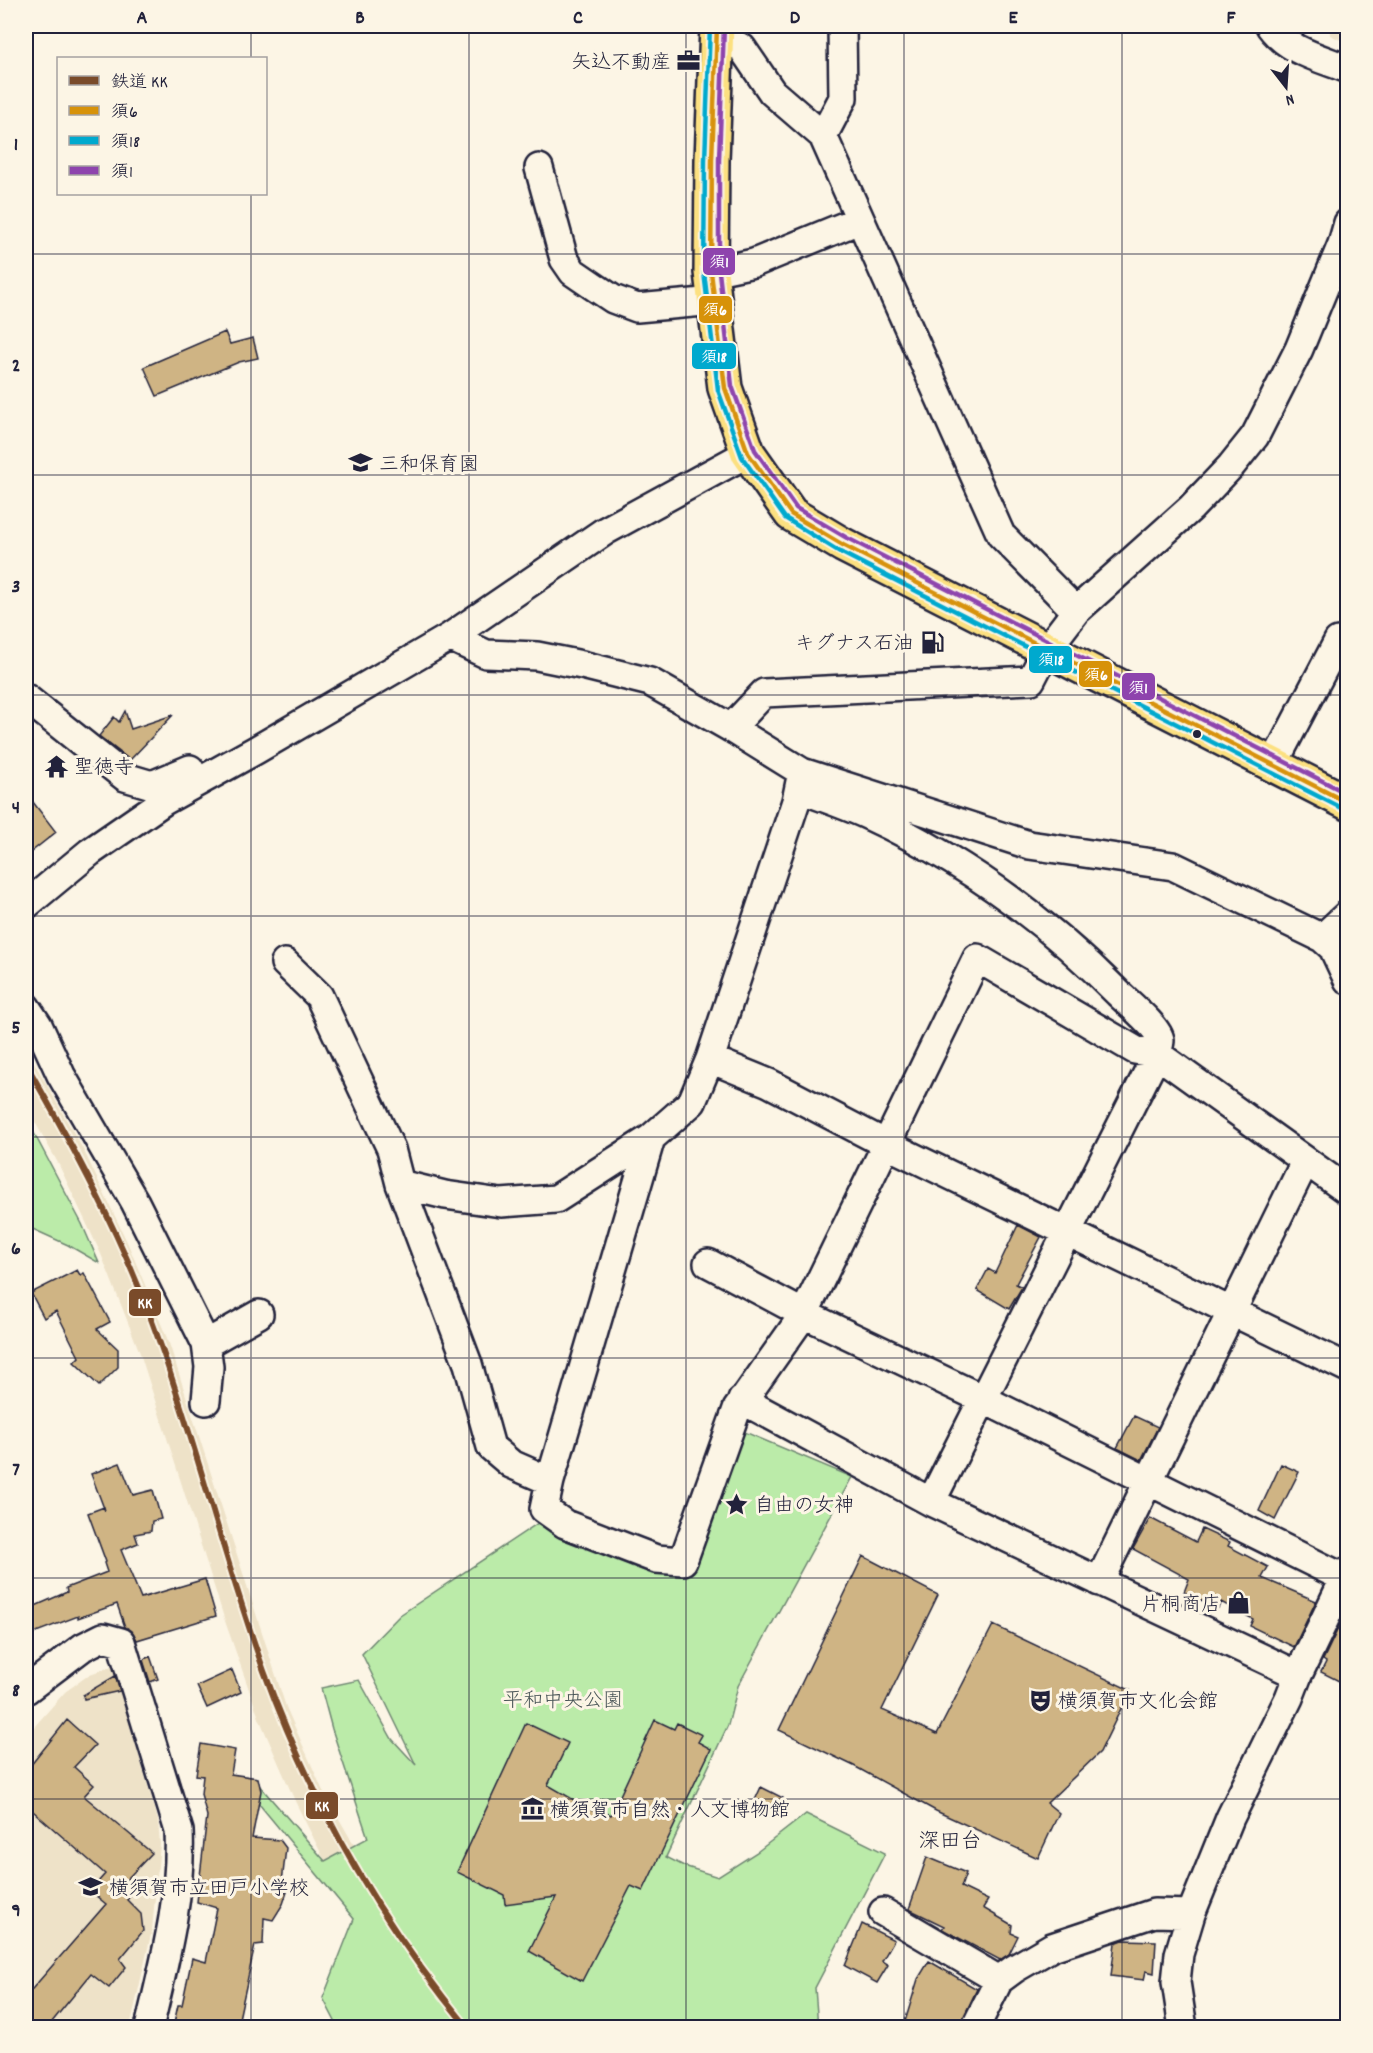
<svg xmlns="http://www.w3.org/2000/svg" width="1373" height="2053" font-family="Dekko,'Klee One',sans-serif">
  <rect width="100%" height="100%" fill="#fcf5e5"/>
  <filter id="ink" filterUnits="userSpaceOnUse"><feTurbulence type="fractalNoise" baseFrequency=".0167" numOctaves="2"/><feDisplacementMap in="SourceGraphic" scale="12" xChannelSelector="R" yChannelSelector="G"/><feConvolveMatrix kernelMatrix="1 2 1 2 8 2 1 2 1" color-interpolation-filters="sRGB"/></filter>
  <g filter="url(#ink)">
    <path fill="#eee2c8" d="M1329,26H1347V43L1330,35Z
      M26,1048L84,1151L128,1244L169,1343L286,1707L322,1789L354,1845L325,1861L295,1801L259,1718L226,1624L140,1353L101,1254L58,1163L26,1106Z
      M113,1666L158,1820L160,1844L152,1930L130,2027L26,2028V1736L65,1692L90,1674Z"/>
    <path fill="#bbeba9" stroke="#6e8672" stroke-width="1.5" d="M26,1118L82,1224L99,1263L68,1245L26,1226Z
      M728,1425L852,1477L738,1686L728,1725L666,1857L684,1866L718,1877L757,1852L806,1814L885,1853L815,1988L818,2027H338L323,1998L354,1919L259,1804L258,1784L325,1861L368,1838L332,1729L321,1688L359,1680L392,1739L416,1765L362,1654L400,1615L550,1515L682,1561Z"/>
    <path fill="#cfb484" stroke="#22223b" stroke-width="1.5" d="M225,332L230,344L253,338L258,358L239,362L157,396L144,367Z
      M125,711L131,729L173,715L130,760L99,736L114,717L119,722Z
      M26,793L56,832L26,856Z
      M1018,1225L1041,1237L1016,1284L1022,1287L1009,1309L977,1290L988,1269L995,1273Z
      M77,1270L80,1275L84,1273L110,1322L97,1329L118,1349V1367L99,1386L74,1362L79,1357L56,1311L44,1318L31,1293Z
      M1134,1416L1158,1427L1141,1460L1117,1448Z
      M120,1463L133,1495L153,1490L161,1519L152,1521L151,1531L135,1534L138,1543L121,1550L141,1598L205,1579L216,1616L137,1640L132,1631L125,1627L117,1604L78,1618V1616L26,1636V1610L67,1592L66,1588L107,1572L104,1563L106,1562L88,1513L104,1507L105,1511L91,1474Z
      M1281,1464L1299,1472L1275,1520L1259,1511Z
      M1150,1518L1196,1542L1202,1529L1230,1542L1228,1546L1268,1567L1262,1578L1316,1601L1294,1647L1250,1626L1253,1619L1221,1602L1218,1608L1184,1592L1189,1579L1133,1549Z
      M863,1556L938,1595L882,1710L937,1734L993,1625L1130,1690L1100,1752L1047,1803L1059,1813L1038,1858L936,1811L854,1766L779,1730Z
      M1345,1614L1347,1615V1685L1321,1672L1326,1662L1323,1660Z
      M150,1656L158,1679L150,1682L143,1660Z
      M232,1670L241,1692L207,1708L197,1686Z
      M115,1676L120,1691L84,1699L83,1695Z
      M67,1720L95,1745L74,1767L94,1785L84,1796L152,1853L126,1880L133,1892L127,1900L141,1914L143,1931L120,1959L126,1967L109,1988L91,1974L47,2028H26V1996L106,1904L90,1891L105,1874L26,1805V1771Z
      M655,1720L674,1729L677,1723L702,1735L698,1742L711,1749L643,1891L631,1886L582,1981L529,1951L556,1897L505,1904L504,1895L457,1872L526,1723L568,1743L548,1785L593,1811L594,1808L611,1815Z
      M201,1744L235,1750L231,1774L258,1778L261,1791L252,1838L280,1840L286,1848L281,1891L287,1892L283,1904L273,1920L264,1918L263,1944L255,1945L237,2028H173L178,2005H182L192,1958L206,1962L217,1908L197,1902L207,1816L201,1794L203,1776L196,1775Z
      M761,1787L783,1798L772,1818L750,1811Z
      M927,1857L966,1873L961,1887L988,1900L983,1908L1012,1925L1011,1933L1018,1936L1009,1954L1000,1960L942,1929L944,1926L909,1909Z
      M862,1924L894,1940L882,1961L888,1965L877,1983L845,1966Z
      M1123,1940L1156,1941L1154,1973L1146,1971L1144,1980L1111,1976L1115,1943Z
      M929,1961L977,1989L959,2028H903L918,1979Z"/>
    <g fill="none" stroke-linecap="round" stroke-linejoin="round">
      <defs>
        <path id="minor" d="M1270,26C1288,51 1320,58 1348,69
          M717,34L742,48L772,92L823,136L1001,535L1076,611
          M823,136L843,98L842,26
          M539,168L564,259L573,272L592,285L613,299L637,308L715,301
          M711,272L754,263L859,220
          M450,637L486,654L537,656L582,665L650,682L731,728L802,772L1029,845L1173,866L1322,938L1333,948L1348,980
          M26,698L125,777L152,785L190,769
          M731,728L764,693L1031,680L1047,649L1076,611L1191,508L1231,466L1255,436L1299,349L1342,244L1348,223
          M1273,765L1338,641
          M799,789C822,797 845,805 867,815C960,858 1046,920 1118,993C1127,1002 1159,1028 1160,1040C1160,1044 1158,1050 1157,1054L931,1502
          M26,905L90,852L164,801L256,750L450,637L605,531L748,453
          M1322,938L1348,914
          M285,963L319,996L391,1149L400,1184L468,1364L491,1447L511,1464L550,1481
          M26,1007L38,1025L61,1075L135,1202L206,1344L209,1367L206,1401
          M710,1059L769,1083L886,1144L1348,1368
          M651,1138L550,1481L544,1509L565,1524L656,1559L683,1561L737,1409L804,1314L977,958L1135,1050L1157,1054L1348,1191
          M400,1184L445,1195L501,1203L556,1199L651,1138L692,1102L710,1059L796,801L802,772
          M708,1263L804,1314L983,1399L1344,1578
          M206,1344L259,1314
          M742,1400L931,1502L1298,1675
          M1099,1582L1305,1162
          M26,1690L83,1647L103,1637L121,1642L179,1831C182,1898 164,1963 149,2028
          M883,1912L999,1980
          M975,2028L999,1980L1014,1969L1052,1947L1154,1913L1191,1914
          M1183,2028L1176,1982L1179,1954L1191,1914L1230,1818L1289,1698L1298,1675L1348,1571"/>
        <path id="major" d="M717,26L712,160L711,272L725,388L748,453L791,514L843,545L1348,803"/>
      </defs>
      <use href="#minor" stroke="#22223b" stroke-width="32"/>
      <use href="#major" stroke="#22223b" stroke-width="38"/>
      <use href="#minor" stroke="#fcf5e5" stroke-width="27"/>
      <use href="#major" stroke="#fce080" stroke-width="33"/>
      <defs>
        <path id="bus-1" d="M717,26L712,160L711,272L725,388L748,453L791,514L843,545L1348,803"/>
        <path id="bus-2" d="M710,26L705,160L704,272L718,390L742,457L785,518L840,552L1345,810"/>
        <path id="bus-3" d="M724,26L719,160V272L732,386L755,450L796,508L847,538L1348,794"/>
      </defs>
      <use href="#bus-1" stroke="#fcf5e5" stroke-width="9"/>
      <use href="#bus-2" stroke="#fcf5e5" stroke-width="9"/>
      <use href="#bus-3" stroke="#fcf5e5" stroke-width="9"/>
      <use href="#bus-1" stroke="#d79209" stroke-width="4.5"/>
      <use href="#bus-2" stroke="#00a9ce" stroke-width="4.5"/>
      <use href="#bus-3" stroke="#8e44ad" stroke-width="4.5"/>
      <defs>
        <path id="rail-1" d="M26,1064C74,1148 120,1233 153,1324C195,1438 223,1557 264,1671C311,1801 379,1921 468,2028"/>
      </defs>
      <use href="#rail-1" stroke="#fcf5e5" stroke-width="10"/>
      <use href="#rail-1" stroke="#7a4b2a" stroke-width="6"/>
    </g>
  </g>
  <path fill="none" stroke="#22223b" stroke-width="1.5" stroke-opacity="0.55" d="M251,26V58M469,26V2028M686,26V2028M904,26V2028M1122,26V2028M251,194V2028M26,254H1348M26,475H1348M26,695H1348M26,916H1348M26,1137H1348M26,1358H1348M26,1578H1348M26,1799H1348"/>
  <defs>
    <symbol id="office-bare" viewBox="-9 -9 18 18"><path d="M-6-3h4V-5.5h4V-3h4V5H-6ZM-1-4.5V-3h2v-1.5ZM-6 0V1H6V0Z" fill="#22223b" stroke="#fcf5e5" stroke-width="2.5" paint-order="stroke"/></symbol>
    <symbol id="school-bare" viewBox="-9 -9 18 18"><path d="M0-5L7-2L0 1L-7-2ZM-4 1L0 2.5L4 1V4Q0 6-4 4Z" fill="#22223b" stroke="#fcf5e5" stroke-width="2.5" paint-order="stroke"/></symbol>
    <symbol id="fuel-bare" viewBox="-9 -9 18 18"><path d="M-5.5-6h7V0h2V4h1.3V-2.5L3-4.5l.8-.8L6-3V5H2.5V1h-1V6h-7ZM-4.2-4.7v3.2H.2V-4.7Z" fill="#22223b" stroke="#fcf5e5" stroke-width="2.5" paint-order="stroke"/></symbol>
    <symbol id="temple-bare" viewBox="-9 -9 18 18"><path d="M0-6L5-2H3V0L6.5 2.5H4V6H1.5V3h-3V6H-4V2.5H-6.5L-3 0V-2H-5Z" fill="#22223b" stroke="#fcf5e5" stroke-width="2.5" paint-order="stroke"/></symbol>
    <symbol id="sight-bare" viewBox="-9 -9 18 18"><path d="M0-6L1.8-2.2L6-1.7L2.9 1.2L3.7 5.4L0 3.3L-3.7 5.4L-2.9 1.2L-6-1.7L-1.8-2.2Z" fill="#22223b" stroke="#fcf5e5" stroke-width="2.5" paint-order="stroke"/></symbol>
    <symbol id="shop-bare" viewBox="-9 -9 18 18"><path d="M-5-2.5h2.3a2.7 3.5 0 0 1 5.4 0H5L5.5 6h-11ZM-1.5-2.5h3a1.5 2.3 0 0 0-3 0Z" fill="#22223b" stroke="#fcf5e5" stroke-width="2.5" paint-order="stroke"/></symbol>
    <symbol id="theatre-bare" viewBox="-9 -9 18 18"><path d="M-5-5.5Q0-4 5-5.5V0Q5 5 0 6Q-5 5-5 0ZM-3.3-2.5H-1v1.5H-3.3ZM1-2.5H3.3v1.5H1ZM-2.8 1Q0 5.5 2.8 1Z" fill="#22223b" stroke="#fcf5e5" stroke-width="2.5" paint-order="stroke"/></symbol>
    <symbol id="museum-bare" viewBox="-9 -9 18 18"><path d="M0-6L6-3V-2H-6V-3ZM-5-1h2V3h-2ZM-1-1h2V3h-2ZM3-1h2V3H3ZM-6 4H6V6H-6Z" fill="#22223b" stroke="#fcf5e5" stroke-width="2.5" paint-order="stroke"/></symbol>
  </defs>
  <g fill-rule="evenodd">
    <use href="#office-bare" x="672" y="44" width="33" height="33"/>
    <use href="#school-bare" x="344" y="446" width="33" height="33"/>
    <use href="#fuel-bare" x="916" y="626" width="33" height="33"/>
    <use href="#temple-bare" x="40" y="750" width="33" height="33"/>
    <use href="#sight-bare" x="720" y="1488" width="33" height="33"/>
    <use href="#shop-bare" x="1222" y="1586" width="33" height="33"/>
    <use href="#theatre-bare" x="1024" y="1684" width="33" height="33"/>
    <use href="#museum-bare" x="516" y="1792" width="33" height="33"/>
    <use href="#school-bare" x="74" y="1870" width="33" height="33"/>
  </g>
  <circle fill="#22223b" stroke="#fcf5e5" stroke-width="2" cx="1197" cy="734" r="5"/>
  <g text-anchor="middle" stroke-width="6" stroke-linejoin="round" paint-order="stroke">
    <g font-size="20" fill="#22223b" stroke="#fcf5e5" text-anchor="start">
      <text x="671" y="68" text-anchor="end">矢込不動産</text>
      <text x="379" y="470">三和保育園</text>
      <text x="914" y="649" text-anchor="end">キグナス石油</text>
      <text x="74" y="773">聖徳寺</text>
      <text x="754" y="1511">自由の女神</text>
      <text x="1221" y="1610" text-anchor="end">片桐商店</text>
      <text x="1058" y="1707">横須賀市文化会館</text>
      <text x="550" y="1816">横須賀市自然・人文博物館</text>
      <text x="109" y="1894">横須賀市立田戸小学校</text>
    </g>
    <g font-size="20" fill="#485456" stroke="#fcf5e5">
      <text x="563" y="1706">平和中央公園</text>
    </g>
    <g font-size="21" fill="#22223b" stroke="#fcf5e5">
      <text x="950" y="1847">深田台</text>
    </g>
  </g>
  <g stroke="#fcf5e5" stroke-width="2">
    <rect x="702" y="247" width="34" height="29" rx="6" fill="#8e44ad"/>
    <rect x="698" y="295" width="35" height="29" rx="6" fill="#d79209"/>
    <rect x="691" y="342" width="46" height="28" rx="6" fill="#00a9ce"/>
    <rect x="1028" y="645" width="45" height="29" rx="6" fill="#00a9ce"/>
    <rect x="1078" y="660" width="35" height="28" rx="6" fill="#d79209"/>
    <rect x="1121" y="672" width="35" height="29" rx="6" fill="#8e44ad"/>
    <rect x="128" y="1288" width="34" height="29" rx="6" fill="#7a4b2a"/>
    <rect x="305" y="1791" width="34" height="29" rx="6" fill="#7a4b2a"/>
  </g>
  <g font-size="16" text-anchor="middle" font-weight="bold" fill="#fff">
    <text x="719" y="267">須1</text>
    <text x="715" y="315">須6</text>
    <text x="714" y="362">須18</text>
    <text x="1051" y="665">須18</text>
    <text x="1096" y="680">須6</text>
    <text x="1138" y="693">須1</text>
    <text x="145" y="1308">KK</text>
    <text x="322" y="1811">KK</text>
  </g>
  <rect width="1373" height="2053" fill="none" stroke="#fcf5e5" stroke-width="66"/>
  <rect x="57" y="57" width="210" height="138" fill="#fcf5e5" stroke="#a5a1a1" stroke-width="1.5"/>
  <rect x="69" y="76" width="30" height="9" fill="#7a4b2a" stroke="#a5a1a1" stroke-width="1.5"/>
  <text x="111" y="87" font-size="18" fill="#22223b">鉄道 KK</text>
  <rect x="69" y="106" width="30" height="9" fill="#d79209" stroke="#a5a1a1" stroke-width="1.5"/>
  <text x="111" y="117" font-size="18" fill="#22223b">須6</text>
  <rect x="69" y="136" width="30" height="9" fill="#00a9ce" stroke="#a5a1a1" stroke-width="1.5"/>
  <text x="111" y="147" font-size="18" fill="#22223b">須18</text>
  <rect x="69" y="166" width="30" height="9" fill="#8e44ad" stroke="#a5a1a1" stroke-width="1.5"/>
  <text x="111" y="177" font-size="18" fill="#22223b">須1</text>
  <g transform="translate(1286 87) rotate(163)" stroke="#fcf5e5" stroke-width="4.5" paint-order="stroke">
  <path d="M0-4.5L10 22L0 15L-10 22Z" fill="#22223b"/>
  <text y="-9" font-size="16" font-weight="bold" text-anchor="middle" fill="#22223b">N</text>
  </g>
  <rect x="33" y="33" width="1307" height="1987" fill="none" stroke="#22223b" stroke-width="2"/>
  <g font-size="20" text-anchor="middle" font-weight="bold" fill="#22223b">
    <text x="142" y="23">A</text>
    <text x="360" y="23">B</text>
    <text x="578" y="23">C</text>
    <text x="795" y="23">D</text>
    <text x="1013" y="23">E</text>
    <text x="1231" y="23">F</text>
    <text x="16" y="150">1</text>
    <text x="16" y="371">2</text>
    <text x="16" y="592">3</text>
    <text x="16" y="813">4</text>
    <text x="16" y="1033">5</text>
    <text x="16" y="1254">6</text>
    <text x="16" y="1475">7</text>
    <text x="16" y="1696">8</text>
    <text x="16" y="1916">9</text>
  </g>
</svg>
